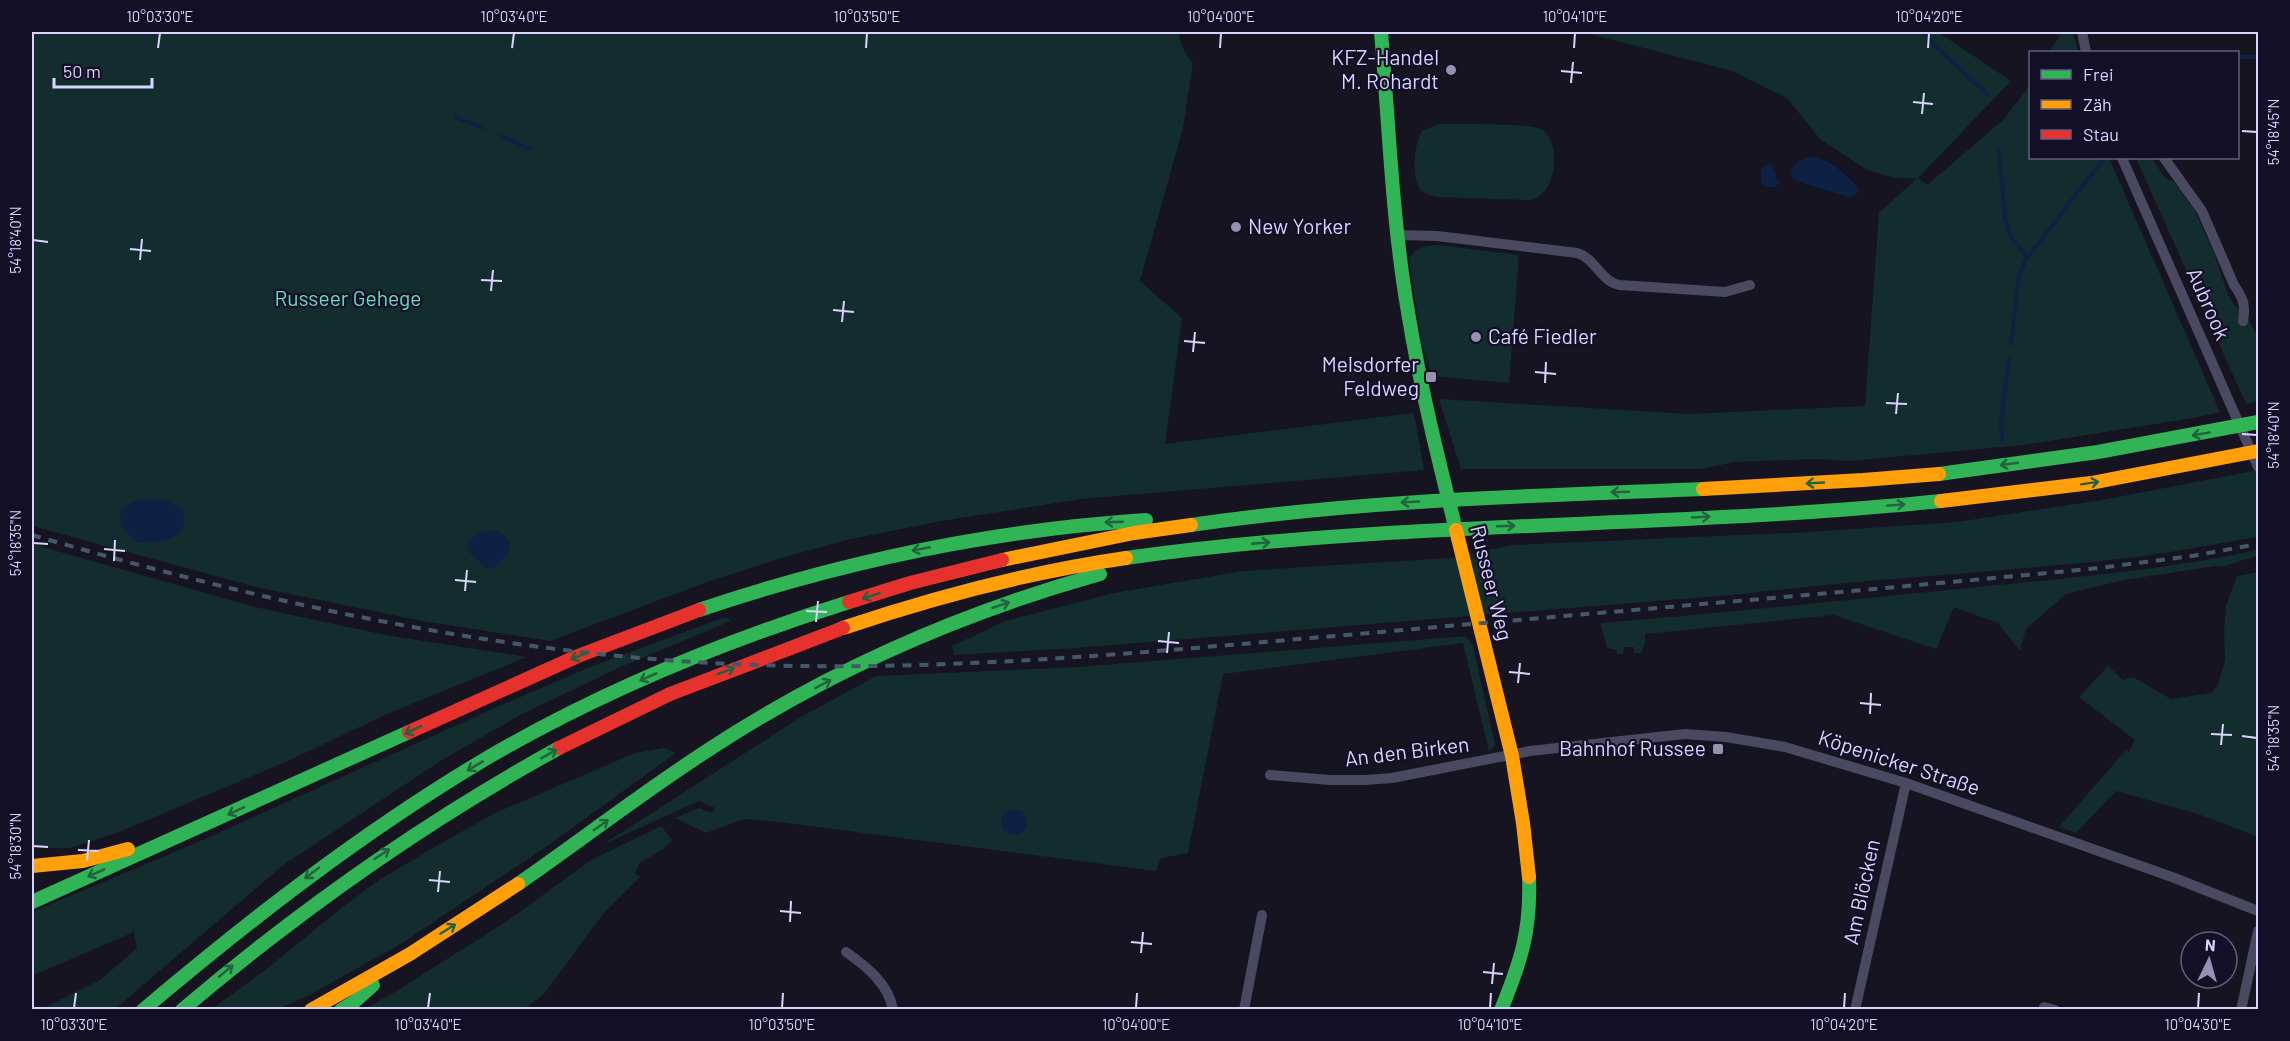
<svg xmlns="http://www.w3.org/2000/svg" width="2290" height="1041" font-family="Barlow,sans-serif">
  <rect width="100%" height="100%" fill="#161421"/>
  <path fill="#132c2d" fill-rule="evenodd" d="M32,32H1179C1180,44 1185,54 1193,63L1183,128L1140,281L1182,318L1165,444L1414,413L1424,470L1081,499L941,521L847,540L785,557L707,582L550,641L422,621L256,587L32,526Z
    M1583,32H1938L2011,81L1918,178L1927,185L2003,120L2030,85V158H2109L2220,412L2199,417L2024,445L1849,461L1816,459L1735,462L1701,469H1461L1439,399L1689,414L1865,406L1879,213L1917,178H1895L1867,170L1820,139L1787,98L1732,71Z
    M2062,32H2073L2078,52H2049Z
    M1439,124C1460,124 1527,123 1541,129C1562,140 1558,197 1529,200L1438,197C1431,196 1425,194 1420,189C1411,178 1414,143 1422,131Z
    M2136,158H2152L2165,178L2174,182L2195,211L2214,253L2228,295L2234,305L2246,315L2258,338V401L2246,404Z
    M1440,245L1519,255L1509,383L1432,376L1422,346L1409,259C1416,246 1427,246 1440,245Z
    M2258,470V537C2209,545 2160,555 2110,560C1988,573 1866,579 1744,594L1076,648L954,655L952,646L1005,621L1114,593L1243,571L1450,558L1513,545L1810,532L1957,522L2102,500Z
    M32,544L255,607L385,635L527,657L387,714L288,761L119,832L70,848H32Z
    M2258,550V556C2245,558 2227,568 2216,566L2124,580L2066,594L2026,629L2020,651L1998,623L1954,607L1936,649L1834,615L1645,634V644L1641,653H1634V647H1624L1623,654H1617L1616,650L1607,648L1601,625V623C1720,613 1839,601 1958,589C2058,579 2159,571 2258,550Z
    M2258,572V837L2198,814L2116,791L2076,833L2059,827L2126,750L2129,752L2135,740L2079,697L2108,666L2123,680L2133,677L2171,699L2211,693L2218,685L2225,660L2224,629L2226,606L2237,576Z
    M725,617L731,621L625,665L522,714L442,760L282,866L115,1009H41L100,980L137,948L134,932L32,976V912L198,842L499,706L590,667Z
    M1466,636L1473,646L1495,745L1489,752L1463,643L1223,674L1188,853L1161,858L1156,871L771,821L744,819L706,833L675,818L699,808L712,813L715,808L699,801L602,845L801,717L876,676L1078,667ZM1008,811H1021C1029,819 1029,827 1020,834L1001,822L1003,815Z
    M664,748L676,753L543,849L404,942L310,995L278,1009H212L269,967L340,909L379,880L445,841L495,813L635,753Z
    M661,826L672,840L663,849L640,863L635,873L640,877L603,914L544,994L524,1009H364L395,992L510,919L591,860Z"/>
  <path fill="#0d2144" d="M1811,156C1827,159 1851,175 1858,190L1857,194L1849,197L1796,181L1791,176C1791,162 1800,161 1811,156Z
    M1767,164L1772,165L1779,183L1776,187H1765L1761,182V169Z
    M162,499C169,502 178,504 182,511C188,520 181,534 172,538C162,543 150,542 139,543C131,539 126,534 122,526C112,499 144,500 162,499Z
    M497,531C518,544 510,554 494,568H486L469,552L467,542C475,532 485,532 497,531Z
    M1001 822a13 13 0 1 1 26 0a13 13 0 1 1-26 0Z"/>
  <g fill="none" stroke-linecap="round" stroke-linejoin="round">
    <path stroke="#0d2144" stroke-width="4" d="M1923,32L1936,47L1987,94
      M2238,57H2258
      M455,117L483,128
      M501,136L530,149
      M1999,150L2005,219L2011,237L2027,257L2019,276L2011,344
      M2028,257L2104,158
      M2002,441L2001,423L2009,359"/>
    <path stroke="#4a4962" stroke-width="10" d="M2082,32L2086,52
      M2122,158L2258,467
      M2164,158L2202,211L2234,285C2243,298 2246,305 2243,321
      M1398,235L1437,236L1577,253C1595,258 1601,282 1620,285L1725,292L1750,285
      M1270,775L1330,780H1365L1392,778L1530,751L1685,734L1726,737L1785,747L1906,783L2172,877L2258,911
      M846,952C866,966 889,984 893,1010
      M2044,1007L2055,1010
      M1244,1010L1262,915
      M1855,1010L1906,783
      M2241,1010L2258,931"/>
    <path stroke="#30b455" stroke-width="14" d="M1381,32C1389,125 1392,220 1408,312C1420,386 1438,458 1456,530
      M1939,474L2098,452L2258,422
      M1191,525C1361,500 1532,496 1703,489
      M1126,558C1396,520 1670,529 1941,501
      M699,610C844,561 993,530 1146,520
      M518,884C591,833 662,778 738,731C851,661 972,610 1100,574
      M32,902L409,732
      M143,1010C252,918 364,831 487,758C600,692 724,641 849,602
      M182,1010C300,910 424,822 559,748
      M341,1010L354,1002L373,985
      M1501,1010C1521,961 1531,931 1529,877"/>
    <path stroke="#ff9f0a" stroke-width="14" d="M1703,489L1863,480L1939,474
      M1941,501L2091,483L2258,451
      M1456,530L1512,756L1523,823L1529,877
      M1002,560L1134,533L1191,525
      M843,628C935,597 1029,572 1126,558
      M32,866L83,861L128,849
      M311,1010L410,954L518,884"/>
    <path stroke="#e5322d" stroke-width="14" d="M849,602L910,583L1002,560
      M409,732L578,656L699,610
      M559,748L670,694L843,628"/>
    <path stroke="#43596b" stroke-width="4" stroke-dasharray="9 8" stroke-linecap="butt" d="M32,535C245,597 456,645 678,661C906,677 1132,653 1358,634C1605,612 1853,592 2099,568L2192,556L2258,544"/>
  </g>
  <defs><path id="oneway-shaft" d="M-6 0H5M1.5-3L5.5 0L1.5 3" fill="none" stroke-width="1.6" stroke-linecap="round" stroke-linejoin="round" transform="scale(1.5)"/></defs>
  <g stroke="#22623e">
    <use href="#oneway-shaft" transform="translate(2201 434) rotate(170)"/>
    <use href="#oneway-shaft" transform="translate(2009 464) rotate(172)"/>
    <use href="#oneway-shaft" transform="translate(1815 483) rotate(177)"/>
    <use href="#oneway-shaft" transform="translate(2090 483) rotate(-9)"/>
    <use href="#oneway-shaft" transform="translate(1620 492) rotate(178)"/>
    <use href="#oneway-shaft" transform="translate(1410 502) rotate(177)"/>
    <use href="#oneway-shaft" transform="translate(1896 505) rotate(-4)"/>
    <use href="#oneway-shaft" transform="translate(1701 517) rotate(-3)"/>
    <use href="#oneway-shaft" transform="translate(1114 522) rotate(178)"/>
    <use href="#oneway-shaft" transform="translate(1506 526) rotate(-2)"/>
    <use href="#oneway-shaft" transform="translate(1261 543) rotate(-5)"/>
    <use href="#oneway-shaft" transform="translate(921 549) rotate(169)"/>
    <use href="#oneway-shaft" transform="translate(871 596) rotate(162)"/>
    <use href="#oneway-shaft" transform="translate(1001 605) rotate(-19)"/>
    <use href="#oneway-shaft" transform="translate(579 656) rotate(158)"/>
    <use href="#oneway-shaft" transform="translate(726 671) rotate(-21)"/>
    <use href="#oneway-shaft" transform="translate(648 677) rotate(156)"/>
    <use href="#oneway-shaft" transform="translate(823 684) rotate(-28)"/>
    <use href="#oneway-shaft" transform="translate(413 730) rotate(155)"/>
    <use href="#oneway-shaft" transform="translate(549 754) rotate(-29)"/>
    <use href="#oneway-shaft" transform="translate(475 766) rotate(149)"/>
    <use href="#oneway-shaft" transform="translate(236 811) rotate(155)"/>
    <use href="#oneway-shaft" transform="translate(601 825) rotate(-35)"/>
    <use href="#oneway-shaft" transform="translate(382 854) rotate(-33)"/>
    <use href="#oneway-shaft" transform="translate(96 873) rotate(156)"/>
    <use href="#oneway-shaft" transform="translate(312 873) rotate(143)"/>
    <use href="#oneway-shaft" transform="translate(448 929) rotate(-32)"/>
    <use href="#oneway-shaft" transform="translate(226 971) rotate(-40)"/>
  </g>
  <path fill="none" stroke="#d9d4ff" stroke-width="2" d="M158,48L160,33M512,48L514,33M866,48L867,33M1220,48L1221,33M1574,48L1575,33M1928,48L1929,33M1561,71L1582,73M1571,83L1573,62M1913,102L1933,104M1922,114L1924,93M2242,131L2257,132M33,240L48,242M130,249L151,251M140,260L142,239M481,280L502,281M491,291L493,270M833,310L854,312M842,322L844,301M1184,341L1205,343M1193,352L1195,332M1535,372L1556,374M1545,383L1546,362M1886,403L1907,404M1896,414L1898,393M2242,434L2257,435M33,543L48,544M104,549L125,551M114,561L115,540M455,580L476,582M465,591L467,570M806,611L827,612M816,622L818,601M1158,641L1179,643M1167,653L1169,632M1509,672L1530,674M1518,683L1520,663M1860,703L1881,705M1870,714L1871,693M2211,734L2232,735M2242,736L2257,738M2221,745L2223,724M33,846L48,847M78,850L99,851M87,861L89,840M429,880L450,882M438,892L440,871M780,911L801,913M790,922L791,901M1131,942L1152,944M1141,953L1143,932M1483,972L1503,974M1492,984L1494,963M74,1008L76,993M428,1008L430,993M782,1008L783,993M1136,1008L1137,993M1490,1008L1491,993M1844,1008L1845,993M2198,1008L2199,993"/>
  <g fill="#9591b1" stroke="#130f26" stroke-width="2">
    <circle cx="1451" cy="70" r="6"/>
    <circle cx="1236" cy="227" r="6"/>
    <circle cx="1476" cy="337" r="6"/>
    <rect x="1425" y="371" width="12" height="12" rx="3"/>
    <rect x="1712" y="743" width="12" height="12" rx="3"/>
  </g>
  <g text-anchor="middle" stroke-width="4.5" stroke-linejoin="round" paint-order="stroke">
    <g font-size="21" fill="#d9d4ff" stroke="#130f26" text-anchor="end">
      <text x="1439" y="65">KFZ-Handel<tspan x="1439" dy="24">M. Rohardt</tspan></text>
      <text x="1248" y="234" text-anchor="start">New Yorker</text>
      <text x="1488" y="344" text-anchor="start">Café Fiedler</text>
      <text x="1419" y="372">Melsdorfer<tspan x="1419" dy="24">Feldweg</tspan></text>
      <text x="1706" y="756">Bahnhof Russee</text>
    </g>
    <g font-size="21" fill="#5fe0c0" stroke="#130f26">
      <text x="348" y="306">Russeer Gehege</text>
    </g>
    <g font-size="21" fill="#d9d4ff" stroke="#130f26">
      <text transform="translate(2208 304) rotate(66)" y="7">Aubrook</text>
      <text transform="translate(1491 583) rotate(76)" y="7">Russeer Weg</text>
      <text transform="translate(1407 752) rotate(-7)" y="7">An den Birken</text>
      <text transform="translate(1899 763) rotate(18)" y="7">Köpenicker Straße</text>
      <text transform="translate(1862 892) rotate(-78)" y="7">Am Blöcken</text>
    </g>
  </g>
  <rect width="2290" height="1041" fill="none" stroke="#130f26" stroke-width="66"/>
  <rect x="2029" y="51" width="210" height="108" fill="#130f26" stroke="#625e7d" stroke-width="1.5"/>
  <rect x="2041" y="70" width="30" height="9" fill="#30b455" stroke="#625e7d" stroke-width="1.5"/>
  <text x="2083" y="81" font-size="18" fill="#d9d4ff">Frei</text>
  <rect x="2041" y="100" width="30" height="9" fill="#ff9f0a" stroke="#625e7d" stroke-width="1.5"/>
  <text x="2083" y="111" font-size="18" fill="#d9d4ff">Zäh</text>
  <rect x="2041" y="130" width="30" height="9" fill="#e5322d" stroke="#625e7d" stroke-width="1.5"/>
  <text x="2083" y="141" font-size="18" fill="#d9d4ff">Stau</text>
  <g transform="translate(2209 960) rotate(5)"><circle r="28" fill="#130f26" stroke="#625e7d" stroke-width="1.5"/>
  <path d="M0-4.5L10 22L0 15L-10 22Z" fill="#9591b1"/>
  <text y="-9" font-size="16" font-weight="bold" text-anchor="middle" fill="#d9d4ff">N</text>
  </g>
  <path d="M54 78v9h98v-9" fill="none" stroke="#d9d4ff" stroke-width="3"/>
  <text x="63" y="78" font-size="18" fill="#d9d4ff" stroke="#130f26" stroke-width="4.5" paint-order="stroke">50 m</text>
  <rect x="33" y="33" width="2224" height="975" fill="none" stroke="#d9d4ff" stroke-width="2"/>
  <g font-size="15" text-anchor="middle" fill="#d9d4ff">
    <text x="160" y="22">10°03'30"E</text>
    <text x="514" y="22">10°03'40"E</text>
    <text x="867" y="22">10°03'50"E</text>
    <text x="1221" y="22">10°04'00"E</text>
    <text x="1575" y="22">10°04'10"E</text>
    <text x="1929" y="22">10°04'20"E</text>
    <text transform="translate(2274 132) rotate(-90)" y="5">54°18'45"N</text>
    <text transform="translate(16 240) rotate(-90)" y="5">54°18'40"N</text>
    <text transform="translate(2274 435) rotate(-90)" y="5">54°18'40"N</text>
    <text transform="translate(16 543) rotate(-90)" y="5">54°18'35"N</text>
    <text transform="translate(2274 738) rotate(-90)" y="5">54°18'35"N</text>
    <text transform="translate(16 846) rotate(-90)" y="5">54°18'30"N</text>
    <text x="74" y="1030">10°03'30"E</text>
    <text x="428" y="1030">10°03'40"E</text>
    <text x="782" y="1030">10°03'50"E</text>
    <text x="1136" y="1030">10°04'00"E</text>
    <text x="1490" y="1030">10°04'10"E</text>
    <text x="1844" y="1030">10°04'20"E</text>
    <text x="2198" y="1030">10°04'30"E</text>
  </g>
</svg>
